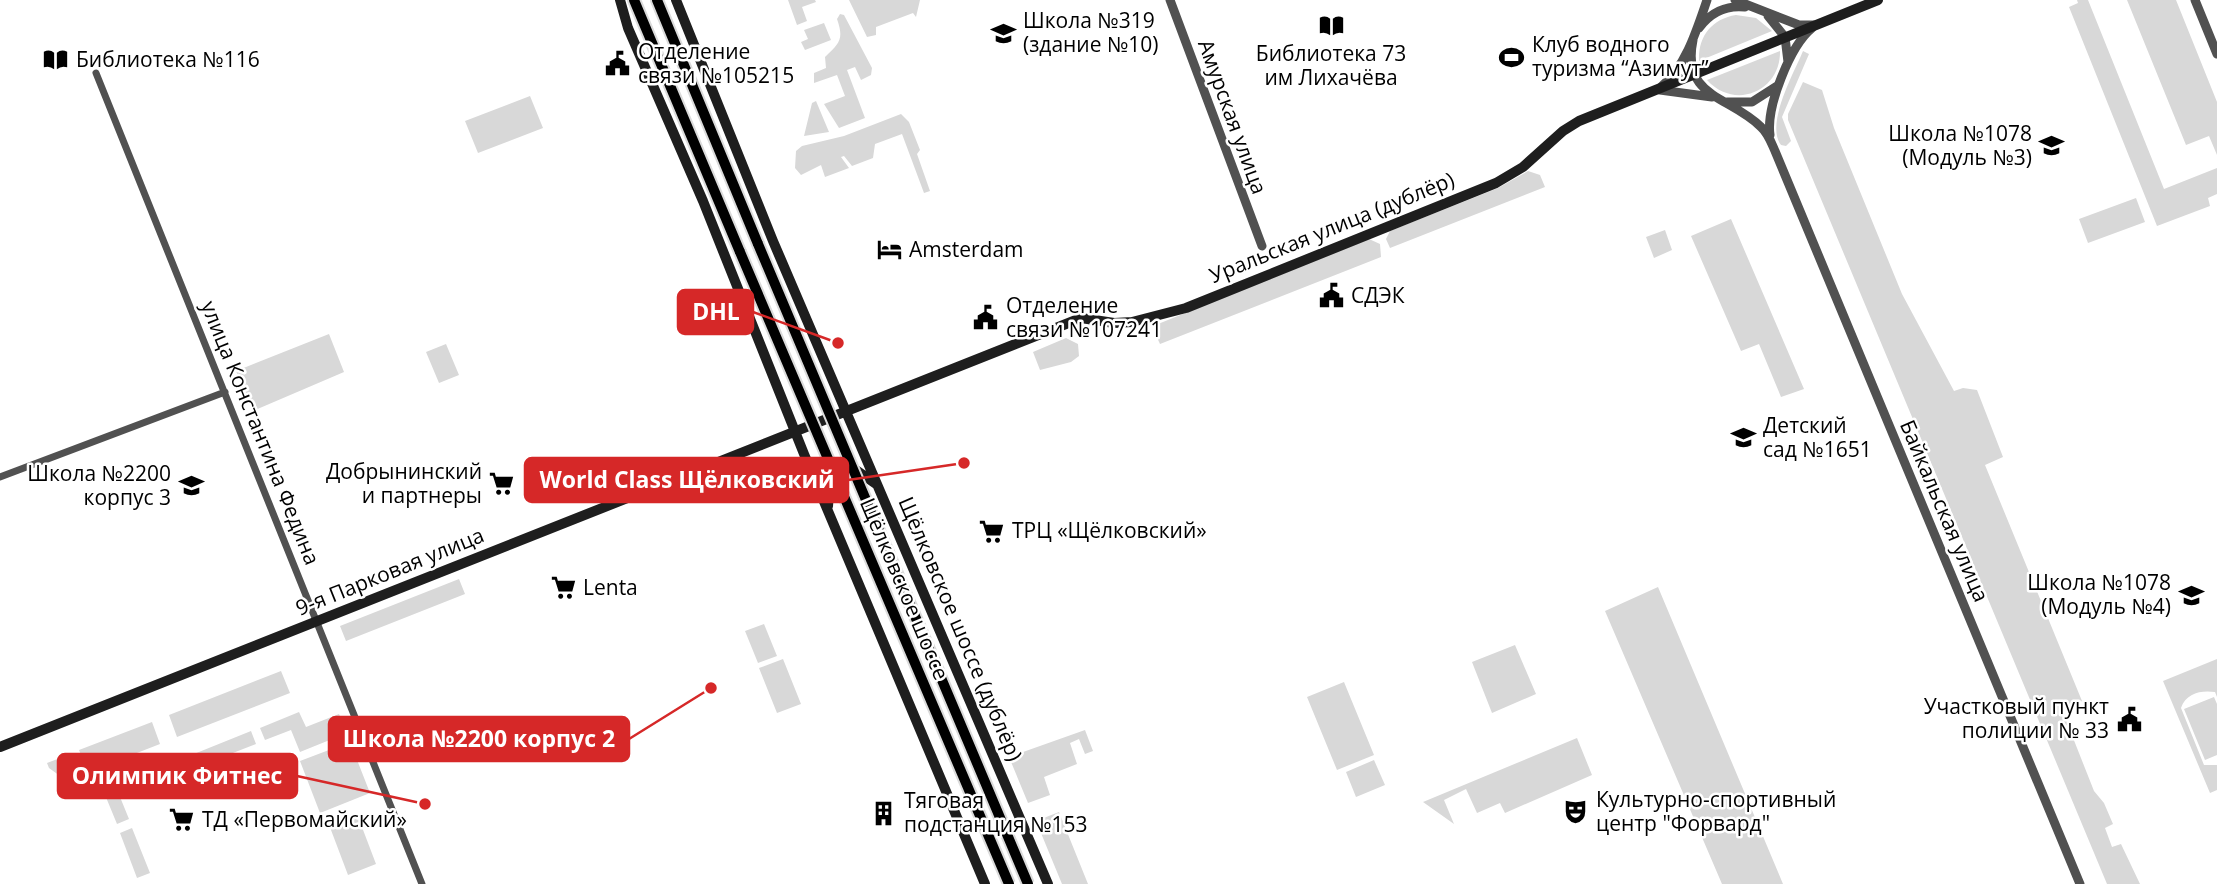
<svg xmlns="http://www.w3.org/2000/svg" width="2217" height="884" font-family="'Open Sans',sans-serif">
  <rect width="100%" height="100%" fill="#fff"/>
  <path fill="#d8d8d8" d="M788,0H815L816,2L802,7L807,21L797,25Z
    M849,0H920L916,17L913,13L876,27V35L867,37Z
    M2077,0H2088L2164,189L2217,168V194L2208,198L2210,206L2157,226L2069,7L2078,3Z
    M2127,0H2176L2217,102V155L2209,136L2186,145Z
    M840,14L844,15L872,68L871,75L861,80L855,67L847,70L865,118L839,128L824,104L845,96L837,75L814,83V73L826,68L825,57C840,43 844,39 837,19Z
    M1736,15L1756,18L1772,31L1699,61C1698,36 1712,19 1736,15Z
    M824,23L831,40L805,50L801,42L808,39L804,30Z
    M1780,51C1781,91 1735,111 1707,80Z
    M1803,51L1809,54L1782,117L1791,141L1786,146L1781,145C1765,124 1794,73 1803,51Z
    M1803,82L1822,90L1834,128L1902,294L1954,391L1963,388L1977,390L2003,457L1985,465L2082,701L2062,710L2094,791L2104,803L2113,824L2105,828L2112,847L2121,844L2140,884H2107L1788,120V114Z
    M530,96L543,128L478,153L465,121Z
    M816,101L829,132L804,136L812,103Z
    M901,114L909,122L920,150L917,154L930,191L924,193L902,134L875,144L873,158L852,166L844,156L841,157L849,168L825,177L821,165L801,175L795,168L796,151L802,146L844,136Z
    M1528,171L1540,175L1545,187L1390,248L1386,239L1390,231L1498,188Z
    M2136,198L2145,222L2088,243L2079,219Z
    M1731,219L1804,389L1781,397L1759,344L1741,351L1691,236Z
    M1665,230L1672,250L1654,258L1646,237Z
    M1369,239L1380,244L1381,257L1160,344L1154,331L1158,324Z
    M329,334L344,372L253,411L236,371Z
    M1066,338L1078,344L1079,356L1071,362L1040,370L1033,352Z
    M446,344L459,375L439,383L426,352Z
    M459,579L465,594L346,641L340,626Z
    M1658,587L1783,884H1722L1605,611Z
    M764,624L777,656L758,663L745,631Z
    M1515,645L1536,694L1492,713L1472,662Z
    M783,659L801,704L777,713L759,668Z
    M2217,659V697L2215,692C2201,690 2186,693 2181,708L2204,765H2217V790L2210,793L2163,681Z
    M281,671L290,693L177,737L169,715Z
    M1344,682L1374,755L1337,770L1307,697Z
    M2214,697L2217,704V755L2205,760L2184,709Z
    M299,712L306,727L339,714L347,733L300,752L291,730L265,740L260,728Z
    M152,722L160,744L88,772L79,750Z
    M1085,730L1093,751L1085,754L1079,739L1070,743L1077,764L1044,777L1050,795L1028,803L1009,757Z
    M251,731L256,744L189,770L184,758Z
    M1577,738L1592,775L1505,813L1500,803L1477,813L1466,789L1444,800L1454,824L1423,802Z
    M350,742L370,793L320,813L300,761Z
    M73,753L82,775L67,781L49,768L47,763Z
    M1374,760L1385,785L1356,797L1346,772Z
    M123,782L127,794L120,797L129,819L117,824L103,790Z
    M1059,812L1088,884H1062L1036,821Z
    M357,814L376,864L348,875L331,830L335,823Z
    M132,828L150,873L137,878L120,833Z"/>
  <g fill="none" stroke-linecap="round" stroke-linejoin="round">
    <defs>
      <path id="primary" d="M634,0L740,252
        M657,0L758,244"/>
    </defs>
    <use href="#primary" stroke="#dbdbdb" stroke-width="14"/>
    <path stroke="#515151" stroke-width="7" d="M96,73L422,884
      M0,477L225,392"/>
    <path stroke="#515151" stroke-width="9" d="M1170,0L1262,246
      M1735,0L1799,25H1814
      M2195,0L2217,54
      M1768,16L1785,37L1788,62
      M1699,28C1710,13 1726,5 1745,7
      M1693,40C1681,98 1730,96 1761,127C1768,133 1771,142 1775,151L2080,884
      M1662,86C1686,66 1697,29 1707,0
      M1660,90L1712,97
      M1727,102H1752L1777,86
      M1770,135C1766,107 1790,46 1812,28"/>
    <path stroke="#1e1e1e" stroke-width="10" d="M620,0L628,28L703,201L804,454L985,884
      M676,0L773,241L1048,884
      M828,506L830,481L842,472L856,470L876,484
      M0,747L1081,318L1114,323L1132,322L1186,308L1496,183L1523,167L1563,131L1579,121L1878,0"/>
    <use href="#primary" stroke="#000" stroke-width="10"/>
    <defs>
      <path id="primary-bridge" d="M758,244L1028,884
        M740,252L1009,884"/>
    </defs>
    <use href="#primary-bridge" stroke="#dbdbdb" stroke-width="14" stroke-linecap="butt"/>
    <use href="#primary-bridge" stroke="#000" stroke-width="10"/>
  </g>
  <defs>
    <symbol id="library-bare" viewBox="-9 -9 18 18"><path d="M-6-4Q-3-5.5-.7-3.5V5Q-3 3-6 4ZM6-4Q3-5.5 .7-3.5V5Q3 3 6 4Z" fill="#000" stroke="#fff" stroke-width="2.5" paint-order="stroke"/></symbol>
    <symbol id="school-bare" viewBox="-9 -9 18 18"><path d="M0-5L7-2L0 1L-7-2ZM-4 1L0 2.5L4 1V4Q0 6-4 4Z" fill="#000" stroke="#fff" stroke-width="2.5" paint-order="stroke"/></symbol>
    <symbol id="stadium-bare" viewBox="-9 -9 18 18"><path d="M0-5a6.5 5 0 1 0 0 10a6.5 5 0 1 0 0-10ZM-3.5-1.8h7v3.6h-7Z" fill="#000" stroke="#fff" stroke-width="2.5" paint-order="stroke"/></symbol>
    <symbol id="civic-bare" viewBox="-9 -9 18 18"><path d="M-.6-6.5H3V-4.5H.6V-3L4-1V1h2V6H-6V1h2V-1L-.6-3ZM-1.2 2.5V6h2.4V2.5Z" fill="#000" stroke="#fff" stroke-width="2.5" paint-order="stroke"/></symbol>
    <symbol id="hotel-bare" viewBox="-9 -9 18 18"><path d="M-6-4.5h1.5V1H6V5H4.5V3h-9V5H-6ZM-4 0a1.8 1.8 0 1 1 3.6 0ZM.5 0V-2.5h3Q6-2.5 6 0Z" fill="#000" stroke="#fff" stroke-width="2.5" paint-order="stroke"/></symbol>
    <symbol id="supermarket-bare" viewBox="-9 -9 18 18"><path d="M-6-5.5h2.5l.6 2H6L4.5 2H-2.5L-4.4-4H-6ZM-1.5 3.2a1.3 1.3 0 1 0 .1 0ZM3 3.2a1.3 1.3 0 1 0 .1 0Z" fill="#000" stroke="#fff" stroke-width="2.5" paint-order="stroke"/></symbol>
    <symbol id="theatre-bare" viewBox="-9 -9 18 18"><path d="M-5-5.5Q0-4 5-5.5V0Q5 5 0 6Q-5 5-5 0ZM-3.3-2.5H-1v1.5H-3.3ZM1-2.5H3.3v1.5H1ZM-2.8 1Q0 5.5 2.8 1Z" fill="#000" stroke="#fff" stroke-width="2.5" paint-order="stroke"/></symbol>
    <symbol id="building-bare" viewBox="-9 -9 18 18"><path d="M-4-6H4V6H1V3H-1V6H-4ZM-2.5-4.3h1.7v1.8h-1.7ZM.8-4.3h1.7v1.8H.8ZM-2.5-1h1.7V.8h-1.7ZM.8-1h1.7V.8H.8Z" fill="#000" stroke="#fff" stroke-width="2.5" paint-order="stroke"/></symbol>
  </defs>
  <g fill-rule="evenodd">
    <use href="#library-bare" x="1314" y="8" width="35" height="35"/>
    <use href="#school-bare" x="986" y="16" width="35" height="35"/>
    <use href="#stadium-bare" x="1494" y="40" width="35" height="35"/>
    <use href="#library-bare" x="38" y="42" width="35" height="35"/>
    <use href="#civic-bare" x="600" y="46" width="35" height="35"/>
    <use href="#school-bare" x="2034" y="128" width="35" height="35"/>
    <use href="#hotel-bare" x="872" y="232" width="35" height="35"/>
    <use href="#civic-bare" x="1314" y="278" width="35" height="35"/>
    <use href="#civic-bare" x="968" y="300" width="35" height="35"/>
    <use href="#school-bare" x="1726" y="420" width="35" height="35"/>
    <use href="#supermarket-bare" x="484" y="466" width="35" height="35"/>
    <use href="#school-bare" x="174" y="468" width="35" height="35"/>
    <use href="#supermarket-bare" x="974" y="514" width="35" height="35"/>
    <use href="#supermarket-bare" x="546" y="570" width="35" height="35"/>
    <use href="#school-bare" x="2174" y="578" width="35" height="35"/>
    <use href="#civic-bare" x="2112" y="702" width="35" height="35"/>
    <use href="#theatre-bare" x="1558" y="794" width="35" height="35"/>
    <use href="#building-bare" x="866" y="796" width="35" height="35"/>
    <use href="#supermarket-bare" x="164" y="802" width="35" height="35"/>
  </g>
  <g text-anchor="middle" stroke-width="5" stroke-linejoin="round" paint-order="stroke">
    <g font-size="21" fill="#000" stroke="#fff" text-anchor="start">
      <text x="1023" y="28">Школа №319<tspan x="1023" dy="24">(здание №10)</tspan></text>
      <text x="1532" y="52">Клуб водного<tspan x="1532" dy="24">туризма “Азимут”</tspan></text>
      <text x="638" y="59">Отделение<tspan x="638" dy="24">связи №105215</tspan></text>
      <text x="1331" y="61" text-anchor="middle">Библиотека 73<tspan x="1331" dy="24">им Лихачёва</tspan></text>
      <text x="76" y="67">Библиотека №116</text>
      <text x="2032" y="141" text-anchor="end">Школа №1078<tspan x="2032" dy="24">(Модуль №3)</tspan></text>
      <text x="909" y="257">Amsterdam</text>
      <text x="1351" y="303">СДЭК</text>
      <text x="1006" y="313">Отделение<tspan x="1006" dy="24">связи №107241</tspan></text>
      <text x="1763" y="433">Детский<tspan x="1763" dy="24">сад №1651</tspan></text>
      <text x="482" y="479" text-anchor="end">Добрынинский<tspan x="482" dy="24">и партнеры</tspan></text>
      <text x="171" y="481" text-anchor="end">Школа №2200<tspan x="171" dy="24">корпус 3</tspan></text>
      <text x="1012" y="538">ТРЦ «Щёлковский»</text>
      <text x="2171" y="590" text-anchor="end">Школа №1078<tspan x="2171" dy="24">(Модуль №4)</tspan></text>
      <text x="583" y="595">Lenta</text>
      <text x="2109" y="714" text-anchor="end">Участковый пункт<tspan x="2109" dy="24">полиции № 33</tspan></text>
      <text x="1596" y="807">Культурно-спортивный<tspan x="1596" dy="24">центр "Форвард"</tspan></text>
      <text x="904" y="808">Тяговая<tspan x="904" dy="24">подстанция №153</tspan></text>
      <text x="202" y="827">ТД «Первомайский»</text>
    </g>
    <g font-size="21" fill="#000" stroke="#fff">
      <text transform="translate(1232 117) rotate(70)" y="7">Амурская улица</text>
      <text transform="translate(1332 228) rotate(-22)" y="7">Уральская улица (дублёр)</text>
      <text transform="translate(260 433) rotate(68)" y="7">улица Константина Федина</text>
      <text transform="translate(1944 511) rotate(67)" y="7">Байкальская улица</text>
      <text transform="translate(390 572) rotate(-22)" y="7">9-я Парковая улица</text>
      <text transform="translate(904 589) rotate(67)" y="7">Щёлковское шоссе</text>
      <text transform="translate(960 629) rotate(67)" y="7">Щёлковское шоссе (дублёр)</text>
    </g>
  </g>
  <path fill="none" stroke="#d62828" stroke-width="2.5" d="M838 343L753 312M964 463L848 480M711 688L629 739M425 804L297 776"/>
  <g fill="#d62828" stroke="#fff" stroke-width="2.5">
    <circle cx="838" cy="343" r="7"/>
    <circle cx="964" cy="463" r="7"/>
    <circle cx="711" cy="688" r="7"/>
    <circle cx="425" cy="804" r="7"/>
  </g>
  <g fill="#d62828" stroke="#d62828" stroke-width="2.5">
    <rect x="678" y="290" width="75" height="44" rx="7"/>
    <rect x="525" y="458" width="323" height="44" rx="7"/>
    <rect x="329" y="717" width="300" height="44" rx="7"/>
    <rect x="58" y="754" width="239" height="44" rx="7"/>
  </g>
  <g font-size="23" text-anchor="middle" font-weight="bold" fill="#fff">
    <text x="716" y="320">DHL</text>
    <text x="687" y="488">World Class Щёлковский</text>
    <text x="479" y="747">Школа №2200 корпус 2</text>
    <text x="177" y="784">Олимпик Фитнес</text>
  </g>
</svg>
